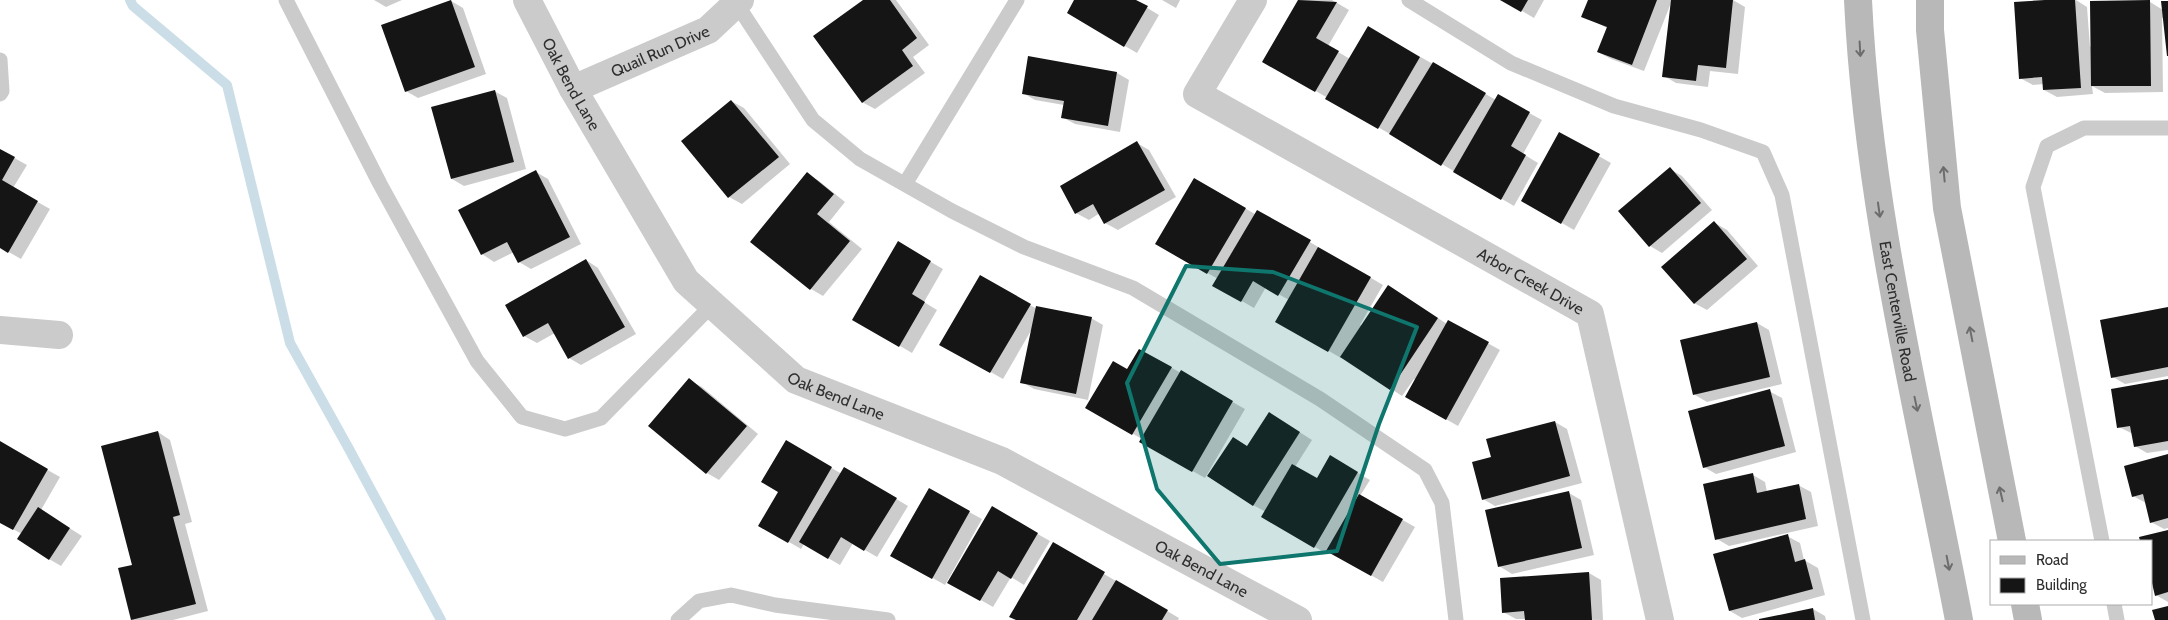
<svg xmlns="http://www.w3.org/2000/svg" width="2168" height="620" font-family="Cabin,sans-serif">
  <rect width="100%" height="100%" fill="#fff"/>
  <path fill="#0003" d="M374,0H402L386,7Z
    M865,0H896L929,45L913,57L925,73L875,109L862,102Z
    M1076,0H1134L1159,15L1137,53L1068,13Z
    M1162,0H1180L1176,8Z
    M1299,0H1332L1349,10L1328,46L1350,59L1368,27L1496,100L1498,96L1542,120L1523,154L1538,163L1514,206L1264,61Z
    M1503,0H1544L1534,18Z
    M1589,0H1733L1745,7L1738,74L1710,71L1708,87L1676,83L1664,76L1671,3L1644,71L1611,59L1598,52L1607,28L1583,16Z
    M2065,0H2076L2087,7L2090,47L2150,2L2163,10L2168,2V56L2164,18H2162L2163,92L2105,93L2092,86L2093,94L2057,97L2044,90V84L2033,85L2020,78Z
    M451,1L463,8L486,74L418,98L406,91Z
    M1029,57L1117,73L1129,80L1120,132L1075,124L1062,117L1064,105L1035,100L1023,93Z
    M494,91L507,98L526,169L464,186L452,179Z
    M731,101L744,108L790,164L742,204L729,197Z
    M1560,134L1611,163L1574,230L1522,200Z
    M1137,143L1149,150L1176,197L1118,230L1105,223L1100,213L1089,220L1076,213Z
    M0,150L27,165L13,188L50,209L21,259L0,247Z
    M1670,169L1682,176L1712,210L1662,253L1650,246Z
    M536,172L548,179L581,244L531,269L519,262L514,252L494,262L482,254Z
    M807,174L819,181L845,202L829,222L862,249L823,296L811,289L752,242Z
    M1194,179L1255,214L1257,211L1383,285L1360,325L1362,326L1389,286L1447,324L1448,321L1500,350L1458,426L1407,397L1416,380L1414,379L1402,396L1342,357L1341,358L1277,321L1289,300L1266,287L1254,308L1214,285L1218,279L1157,244Z
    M1715,223L1727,230L1758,266L1707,310L1694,303Z
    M898,243L943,269L924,302L937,310L912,353L854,319Z
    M586,260L598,268L636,334L581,365L569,358L555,333L537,343L524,336Z
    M980,277L1037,309L1091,318L1103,325L1088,400L1034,389L1022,382L1032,329L1003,379L941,344Z
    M2168,308V376L2125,384L2113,377Z
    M1757,323L1769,330L1782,384L1707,402L1695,395Z
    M1140,350L1245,409L1205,478L1141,442L1142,439L1087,408L1128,371Z
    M689,380L702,387L758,434L719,480L707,473L650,426Z
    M2168,381V450L2147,453L2135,446L2133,434L2119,427Z
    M1769,391L1782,398L1796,452L1716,474L1704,467Z
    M1282,421L1312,440L1295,467L1317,479L1330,457L1370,480L1360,496L1415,527L1383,582L1328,551L1327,554L1263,517L1266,512L1253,505L1248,447Z
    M1555,422L1567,429L1582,483L1495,506L1483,499L1493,458Z
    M158,432L170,440L192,522L185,524L208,611L173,620H132L119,569L134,566Z
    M786,442L842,474L845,468L908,506L877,557L853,543L840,565L804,544L801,549L760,525L779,492Z
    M0,443L60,477L41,510L82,536L61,566L49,559L22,534L0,522Z
    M2168,455V528L2164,529L2151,522L2146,503L2133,496Z
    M1753,475L1765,482L1767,492L1798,485L1811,492L1818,526L1729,546L1717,539Z
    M929,490L982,519L945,585L892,555Z
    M1569,493L1581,500L1594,555L1512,574L1499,566Z
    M992,508L1050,541L1024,585L1011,577L993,607L949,582Z
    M2168,531V602L2156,595L2152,578V541H2142L2141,538Z
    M1787,536L1800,543L1804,560L1818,568L1825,595L1742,618L1730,611Z
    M1053,544L1179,618L1178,620H1018Z
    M1589,573L1601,580L1603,620L1516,619L1503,612Z
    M1813,609L1825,616L1826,620H1761Z"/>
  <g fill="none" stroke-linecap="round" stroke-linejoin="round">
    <path stroke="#cbdee8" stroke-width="10" d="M130,0L133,6L227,85L290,343L349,449L441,620"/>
  </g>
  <path fill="#151515" d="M451,0L475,67L405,92L381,25Z
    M863,0H890L917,38L902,50L913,66L862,103L813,36Z
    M1074,0H1136L1148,6L1124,47L1067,13Z
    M1298,0L1337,2L1316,38L1339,51L1315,92L1262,62Z
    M1500,0H1528L1521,12Z
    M1588,0H1657L1632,65L1597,52L1607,27L1581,17Z
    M1671,0H1733L1726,68L1698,65L1696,81L1662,77Z
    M2045,0H2075L2081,88L2043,90L2042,77L2019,79L2014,2Z
    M2150,0L2151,86H2091L2090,1Z
    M2161,1H2168V56H2167Z
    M1368,26L1420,57L1378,129L1325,99Z
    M1028,56L1117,72L1108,126L1061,118L1064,101L1022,94Z
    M1433,62L1486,93L1441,166L1389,134Z
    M495,90L514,162L451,179L431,107Z
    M1498,94L1530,112L1511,146L1526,155L1501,200L1453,172Z
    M731,100L779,157L728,198L681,141Z
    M1559,132L1600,154L1561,224L1521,201Z
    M1137,141L1165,190L1104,224L1093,204L1075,214L1060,186Z
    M0,149L15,157L2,180L38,201L8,253L0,248Z
    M1670,167L1701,203L1649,247L1618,211Z
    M536,170L570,237L518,263L507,242L481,255L458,210Z
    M807,172L834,194L817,214L850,241L810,290L750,242Z
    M1194,178L1246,208L1207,274L1155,244Z
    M1257,210L1311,240L1278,296L1253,281L1241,302L1212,286Z
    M1714,221L1747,259L1694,304L1661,267Z
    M898,241L931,261L912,294L925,302L899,347L852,320Z
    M1318,247L1371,277L1328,352L1275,322Z
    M586,259L625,327L568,359L548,323L523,337L505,305Z
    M980,275L1031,304L990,373L939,345Z
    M1388,285L1438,318L1390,390L1340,357Z
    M1036,306L1092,317L1076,394L1020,383Z
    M2168,307V367L2111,378L2100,320Z
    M1448,320L1489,342L1446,420L1405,397Z
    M1757,322L1770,377L1693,395L1680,340Z
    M1139,349L1172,367L1132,435L1085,408L1113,361L1127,369Z
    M1181,370L1233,401L1192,472L1139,442Z
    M689,378L747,426L706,474L648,426Z
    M2168,379V441L2134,447L2130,426L2117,428L2111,389Z
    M1770,389L1785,446L1703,468L1688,411Z
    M1269,412L1300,432L1253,506L1207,476L1233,437L1247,446Z
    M1555,421L1570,476L1482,500L1472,462L1491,457L1486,439Z
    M158,431L180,515L173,517L196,604L131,620L118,568L132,565L101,446Z
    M786,440L832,467L788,543L758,526L778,492L761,482Z
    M0,441L48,469L13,530L0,523Z
    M2168,454V518L2150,523L2143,494L2132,497L2124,466Z
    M1330,455L1358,472L1314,548L1261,517L1292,464L1317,478Z
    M844,467L897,498L864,551L841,537L828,559L799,542Z
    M1753,473L1757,493L1799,484L1806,519L1715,540L1703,484Z
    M929,488L970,511L932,579L890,556Z
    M1569,491L1582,548L1498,567L1485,510Z
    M1359,494L1403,519L1371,576L1326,551Z
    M992,506L1038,533L1011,579L998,571L980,601L947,583Z
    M38,507L70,528L49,560L17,539Z
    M2168,530V592L2155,596L2152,583V541H2140L2139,537Z
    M1788,534L1795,562L1805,559L1813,589L1729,611L1713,554Z
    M1053,542L1105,572L1077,620H1016L1009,617Z
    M1589,572L1592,620H1525L1524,611L1502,613L1500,578Z
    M1116,580L1168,610L1162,620H1092Z
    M2168,606V620H2155L2152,610Z
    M1813,608L1815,620H1759V619Z"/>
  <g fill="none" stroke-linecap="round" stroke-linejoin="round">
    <path stroke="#cbcbcb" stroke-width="15" d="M286,0L380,184L477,361L522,417L565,429L601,418L712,305
      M734,0L813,120L860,159L952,211L1024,247L1133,288L1320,399L1425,470L1442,503L1456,620
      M1409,0L1511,63L1614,106L1701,130L1763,152L1782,195L1863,620
      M0,60L2,91L0,94
      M905,184L1017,0
      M2102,541L2033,187L2047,146L2084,128H2168
      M2114,604L2117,620
      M678,620L699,601L731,595L775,605L888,620"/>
    <g stroke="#cbcbcb" stroke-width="28">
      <path id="s1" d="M527,0L573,89L686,281L796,380L1002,461L1298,620"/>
      <path id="s2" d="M1253,0L1197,94L1590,314L1660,620"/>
      <path id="s3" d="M573,89L708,30L740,0"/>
      <path d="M0,330L59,335"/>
    </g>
    <g stroke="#b8b8b8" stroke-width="28">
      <path id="s4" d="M1858,0C1868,210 1920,414 1959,620"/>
      <path d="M1930,0V30L1947,208L2012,541"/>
      <path d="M2025,604L2028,620"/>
    </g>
  </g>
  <defs><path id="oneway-shaft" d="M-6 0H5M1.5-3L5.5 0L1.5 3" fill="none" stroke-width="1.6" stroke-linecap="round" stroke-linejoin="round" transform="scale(1.25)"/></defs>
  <g stroke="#6c6c6c">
    <use href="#oneway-shaft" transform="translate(1860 49) rotate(87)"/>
    <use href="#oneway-shaft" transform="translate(1944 174) rotate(-95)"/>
    <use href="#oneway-shaft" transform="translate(1879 210) rotate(82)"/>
    <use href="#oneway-shaft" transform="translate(1971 334) rotate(-101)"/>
    <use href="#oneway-shaft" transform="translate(1916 404) rotate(78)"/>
    <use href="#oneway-shaft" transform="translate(2001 494) rotate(-103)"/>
    <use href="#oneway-shaft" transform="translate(1948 563) rotate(79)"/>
  </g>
  <path fill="#0f766e" fill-opacity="0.2" stroke="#0f766e" stroke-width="4" stroke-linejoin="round" d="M1186,266L1273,272L1417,327L1379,424L1337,551L1220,564L1157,489L1127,383Z"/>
  <g text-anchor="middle" stroke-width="5" stroke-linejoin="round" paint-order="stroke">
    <g font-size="16" fill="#2e2e2e" stroke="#fff">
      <text dy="6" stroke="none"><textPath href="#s3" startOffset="95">Quail Run Drive</textPath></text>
      <text dy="6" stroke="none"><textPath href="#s1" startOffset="95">Oak Bend Lane</textPath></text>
      <text dy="6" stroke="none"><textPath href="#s2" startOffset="492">Arbor Creek Drive</textPath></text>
      <text dy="6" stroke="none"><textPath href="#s4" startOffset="314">East Centerville Road</textPath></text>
      <text dy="6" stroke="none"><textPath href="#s1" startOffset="514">Oak Bend Lane</textPath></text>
      <text dy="6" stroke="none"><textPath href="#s1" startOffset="919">Oak Bend Lane</textPath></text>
    </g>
  </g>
  <rect x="1990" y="540" width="162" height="65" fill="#ffffff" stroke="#ababab"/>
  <rect x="2000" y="556" width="25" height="8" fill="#b8b8b8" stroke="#ababab"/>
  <text x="2036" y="565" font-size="15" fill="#2e2e2e">Road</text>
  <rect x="2000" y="578" width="25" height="15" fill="#151515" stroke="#ababab"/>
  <text x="2036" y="590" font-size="15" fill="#2e2e2e">Building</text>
</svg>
